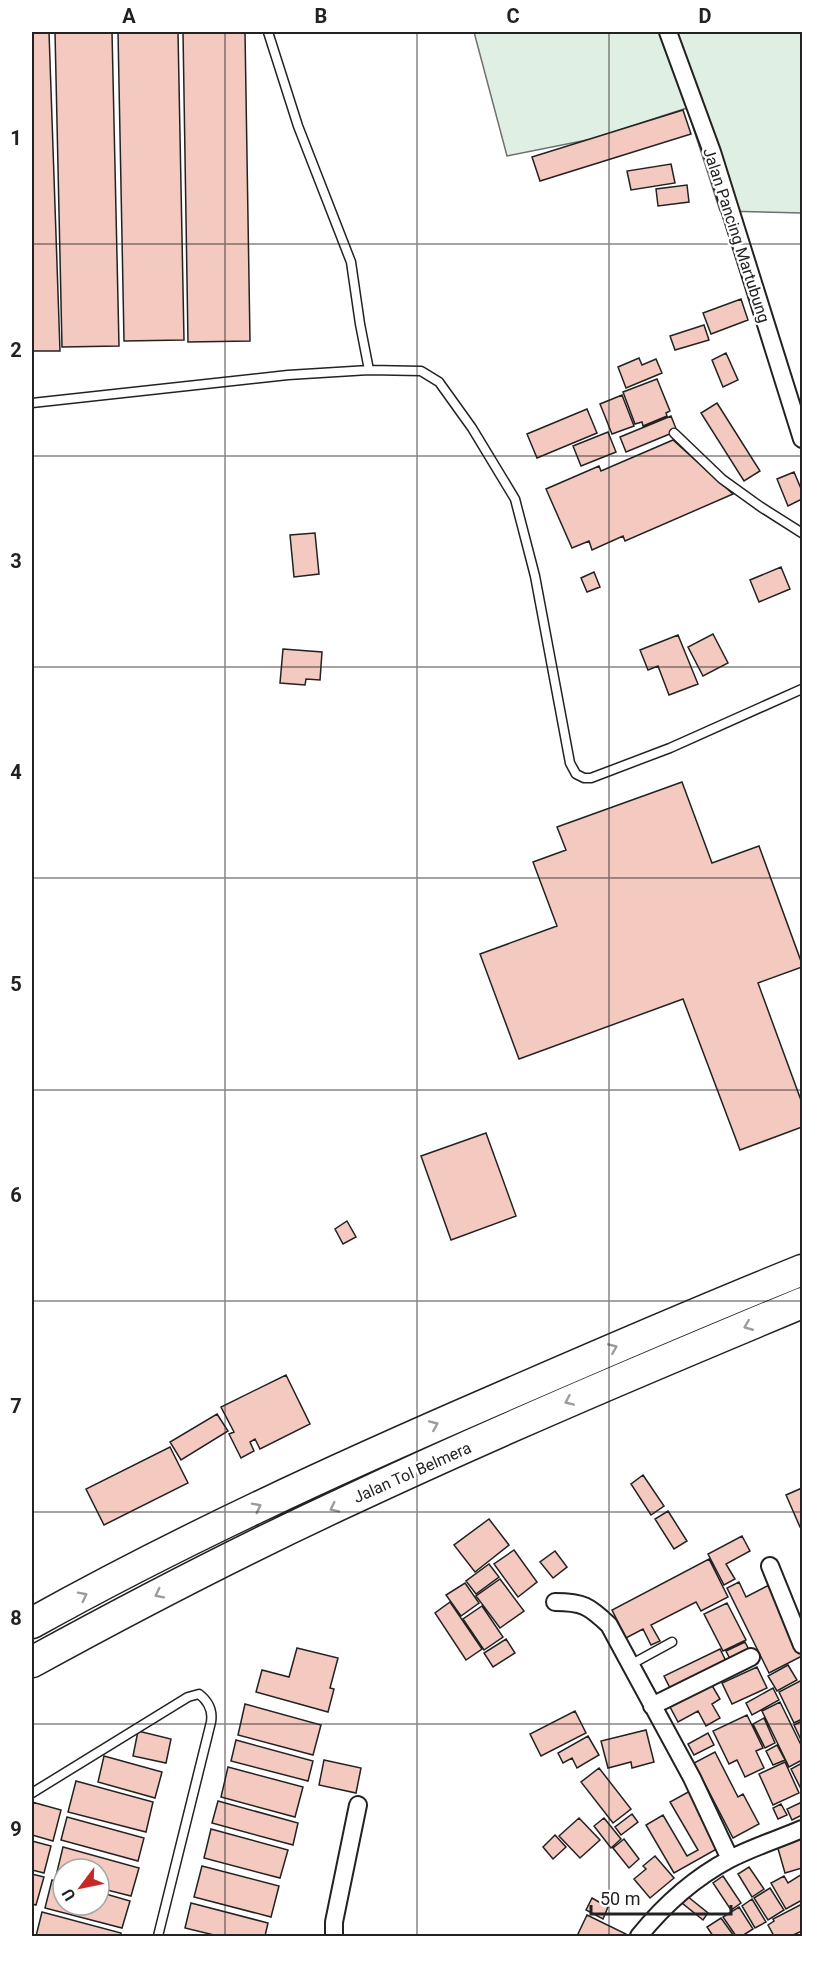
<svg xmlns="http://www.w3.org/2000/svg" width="834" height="1968" font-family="Roboto,sans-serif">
  <rect width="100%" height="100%" fill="#fff"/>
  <path fill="#e0efe3" stroke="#6f6f6f" stroke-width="1.5" d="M474,32H802V213L720,211L687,108L592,139L507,156Z"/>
  <path fill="#f3c9c0" stroke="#222" stroke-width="1.5" d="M32,32H49L60,351H32Z
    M55,32H112L119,346L62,347Z
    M118,32H178L184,340L124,341Z
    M183,32H245L250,341L188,342Z
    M683,110L691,134L540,181L532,157Z
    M671,164L675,183L631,190L627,171Z
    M687,185L689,202L658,206L656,189Z
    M741,299L748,320L711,334L703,313Z
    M704,325L709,340L675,350L670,336Z
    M726,353L738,380L723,387L712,360Z
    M639,358L642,365L656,359L662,373L626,388L618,367Z
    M657,379L670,411L666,413L667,416L643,426L642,422L635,424L623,392Z
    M622,395L634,426L612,434L600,404Z
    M717,403L760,471L744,481L701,413Z
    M587,409L597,433L537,458L527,434Z
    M671,416L677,431L626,452L620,437Z
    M608,432L616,452L581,466L573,446Z
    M673,440L733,494L625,541L623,536L592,550L589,541L572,548L546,489L599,466L601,471Z
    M794,472L802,491V499L788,506L777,479Z
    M315,533L319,574L294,577L290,535Z
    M781,567L790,589L759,602L750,580Z
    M594,572L600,587L587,592L581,578Z
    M713,634L728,663L703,676L688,647Z
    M678,635L698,684L669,695L658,666L648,670L640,650Z
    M283,649L322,652L320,680L306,679L305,685L280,683Z
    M682,782L712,863L759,846L802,964V967L758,983L802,1103V1127L740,1150L683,999L519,1059L480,954L557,926L533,862L566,850L557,827Z
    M486,1133L516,1216L451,1240L421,1156Z
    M347,1221L356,1237L343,1244L335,1229Z
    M286,1375L310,1424L260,1449L255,1439L250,1442L254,1451L241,1458L229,1434L234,1432L221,1407Z
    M217,1414L228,1431L181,1460L170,1442Z
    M170,1447L188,1483L104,1525L86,1489Z
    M643,1475L664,1506L651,1515L631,1484Z
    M802,1488V1526L800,1527L786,1495Z
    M668,1511L687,1541L674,1549L655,1519Z
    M489,1519L509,1545L475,1572L454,1545Z
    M742,1536L750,1551L726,1564L735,1579L724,1585L708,1554Z
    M514,1550L537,1582L518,1597L494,1564Z
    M555,1551L567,1567L553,1578L540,1562Z
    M709,1559L728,1597L701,1611L696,1602L651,1625L660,1641L651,1645L643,1629L626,1638L612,1610Z
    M489,1564L499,1577L476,1594L466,1581Z
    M500,1579L524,1611L500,1628L476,1596Z
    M739,1582L746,1597L769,1585L802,1650V1656L769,1673L727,1588Z
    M465,1583L479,1603L461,1616L446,1595Z
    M450,1602L482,1649L466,1660L435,1613Z
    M727,1603L746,1640L723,1651L704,1614Z
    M482,1606L503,1637L484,1650L463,1619Z
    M506,1639L515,1653L493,1667L484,1653Z
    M745,1642L749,1650L730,1659L726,1651Z
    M297,1648L338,1658L330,1688L334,1689L328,1712L256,1692L262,1670L289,1677Z
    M720,1649L726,1661L670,1688L664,1676Z
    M788,1665L797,1680L777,1691L768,1676Z
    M757,1667L767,1688L732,1704L722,1683Z
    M802,1680V1719L794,1723L779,1692Z
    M710,1682L720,1699L712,1704L720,1718L706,1726L698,1711L678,1722L669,1705Z
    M773,1688L779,1700L752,1715L746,1703Z
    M780,1702L802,1747V1760L789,1767L762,1711Z
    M245,1704L321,1725L313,1755L238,1735Z
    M575,1711L586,1733L541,1756L530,1734Z
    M747,1715L763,1748L756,1751L764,1768L745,1777L737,1760L729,1764L713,1731Z
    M764,1718L775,1743L765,1748L753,1724Z
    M802,1721V1742L794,1725Z
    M646,1730L654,1762L632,1768L631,1762L608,1768L601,1741Z
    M138,1731L171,1739L166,1763L133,1756Z
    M708,1733L714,1745L694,1755L688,1744Z
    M588,1736L599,1755L577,1768L572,1758L563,1763L558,1753Z
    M236,1740L313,1761L308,1781L231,1761Z
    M777,1745L785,1760L773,1765L766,1751Z
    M715,1752L738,1797L743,1794L759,1824L733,1838L694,1763Z
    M104,1756L162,1772L155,1798L98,1782Z
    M324,1760L361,1768L356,1793L319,1785Z
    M785,1762L799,1793L773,1805L759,1774Z
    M802,1763V1791L791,1769Z
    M228,1767L303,1787L295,1817L221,1797Z
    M599,1768L631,1809L613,1823L581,1782Z
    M76,1781L153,1802L146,1832L68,1812Z
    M690,1791L722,1846L674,1873L646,1825L663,1815L687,1856L698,1850L670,1802Z
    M218,1801L298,1823L293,1845L212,1823Z
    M32,1802L61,1810L53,1841L32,1835Z
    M802,1802V1815L792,1820L787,1809Z
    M781,1804L787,1815L778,1819L773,1808Z
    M632,1814L638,1822L621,1835L615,1827Z
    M67,1817L144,1838L138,1861L61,1840Z
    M579,1818L600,1840L580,1858L559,1836Z
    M604,1818L621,1839L611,1848L594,1826Z
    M211,1829L288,1850L280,1878L204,1858Z
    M555,1835L566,1847L553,1859L543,1847Z
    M802,1838V1868L785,1873L777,1845Z
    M624,1839L639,1859L629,1868L613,1848Z
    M32,1841L51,1846L44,1873L32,1870Z
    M63,1847L139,1868L131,1896L99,1888V1869H63V1878L56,1876Z
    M655,1856L674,1878L650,1898L634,1879L646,1869L643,1866Z
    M202,1866L279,1886L271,1917L194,1897Z
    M749,1867L764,1889L752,1897L738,1874Z
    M32,1874L44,1877L36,1905L32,1904Z
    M802,1874V1900L786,1909L771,1883L784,1876L788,1883Z
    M723,1876L741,1903L731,1910L713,1883Z
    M52,1880L63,1883V1905H99V1892L130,1901L122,1928L45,1908Z
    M770,1888L784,1910L768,1920L754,1898Z
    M687,1896L708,1913L703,1920L682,1903Z
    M592,1898L608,1907L603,1919L586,1910Z
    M752,1899L766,1922L755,1928L742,1906Z
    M191,1903L268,1923L265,1936H218L185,1928Z
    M802,1904V1931L791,1936H774L768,1925L774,1921L773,1919Z
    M739,1907L753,1929L742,1936H736L723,1917Z
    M42,1912L121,1933V1936H36Z
    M587,1915L626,1934L625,1936H577Z
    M721,1918L734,1936H713L707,1927Z"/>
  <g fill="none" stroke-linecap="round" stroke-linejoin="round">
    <defs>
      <path id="service" d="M268,32L298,126L351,262L360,324L369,370L421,371L439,382L472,428L515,499L535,576L570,763L576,774L584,778H591L670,748L802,689
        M32,403L288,375L369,370
        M674,433L722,479L761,507L802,533
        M630,1665L672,1642
        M32,1793L188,1697L199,1694C208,1701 213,1710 211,1722L158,1936"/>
      <path id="minor" d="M668,32L712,152L802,439
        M770,1566L802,1645
        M555,1602C583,1602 589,1606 609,1625L692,1778L730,1859
        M652,1706L751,1657
        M334,1936V1922L358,1805
        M639,1936C664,1905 694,1878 730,1859C753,1847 779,1839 802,1829"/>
      <path id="motorway" d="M32,1623C181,1540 336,1469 493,1401C596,1356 698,1312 802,1270
        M32,1662C136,1605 242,1550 350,1500C499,1430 651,1366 802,1303"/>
    </defs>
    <use href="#service" stroke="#222" stroke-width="11"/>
    <use href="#minor" stroke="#222" stroke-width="20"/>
    <use href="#motorway" stroke="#222" stroke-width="33"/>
    <use href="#service" stroke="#fff" stroke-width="8"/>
    <use href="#minor" stroke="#fff" stroke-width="16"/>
    <use href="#motorway" stroke="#fff" stroke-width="30"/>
  </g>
  <defs><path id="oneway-chevron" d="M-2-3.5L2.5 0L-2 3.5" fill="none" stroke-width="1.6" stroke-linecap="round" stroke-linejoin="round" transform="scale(1.5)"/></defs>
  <g stroke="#9c9c9c">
    <use href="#oneway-chevron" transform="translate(748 1326) rotate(158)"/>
    <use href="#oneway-chevron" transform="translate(613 1348) rotate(-23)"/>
    <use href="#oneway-chevron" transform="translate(569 1401) rotate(156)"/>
    <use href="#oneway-chevron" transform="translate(434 1425) rotate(-23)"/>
    <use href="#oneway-chevron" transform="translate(257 1507) rotate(-27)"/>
    <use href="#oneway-chevron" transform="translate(334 1508) rotate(154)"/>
    <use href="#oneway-chevron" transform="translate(159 1594) rotate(153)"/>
    <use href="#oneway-chevron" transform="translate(83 1596) rotate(-27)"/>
  </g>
  <path fill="none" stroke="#222" stroke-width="1.5" stroke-opacity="0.55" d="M225,32V1936M417,32V1936M609,32V1936M32,244H802M32,456H802M32,667H802M32,878H802M32,1090H802M32,1301H802M32,1512H802M32,1724H802"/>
  <g text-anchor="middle" stroke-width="4.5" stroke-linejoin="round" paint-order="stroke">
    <g font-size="16" fill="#222" stroke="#fff">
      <text transform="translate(737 235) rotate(72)" y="6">Jalan Pancing Martubung</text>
      <text transform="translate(412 1472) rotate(-24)" y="6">Jalan Tol Belmera</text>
    </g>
  </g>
  <rect width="834" height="1968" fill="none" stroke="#ffffff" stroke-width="66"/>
  <g transform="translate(81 1887) rotate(238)"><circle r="28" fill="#ffffff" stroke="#a7a7a7" stroke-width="1.5"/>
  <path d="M0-4.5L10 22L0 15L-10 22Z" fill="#c62828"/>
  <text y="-9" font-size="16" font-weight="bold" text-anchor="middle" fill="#222222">U</text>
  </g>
  <path d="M591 1905v9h140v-9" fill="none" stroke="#222222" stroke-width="3"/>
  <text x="600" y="1905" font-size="18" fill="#222222" stroke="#ffffff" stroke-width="4.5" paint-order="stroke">50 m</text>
  <rect x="33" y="33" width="768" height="1902" fill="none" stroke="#222" stroke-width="2"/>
  <g font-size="20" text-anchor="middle" font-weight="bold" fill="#222">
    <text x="129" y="23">A</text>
    <text x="321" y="23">B</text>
    <text x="513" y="23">C</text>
    <text x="705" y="23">D</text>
    <text x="16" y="145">1</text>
    <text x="16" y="357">2</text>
    <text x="16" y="568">3</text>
    <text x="16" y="779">4</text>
    <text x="16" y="991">5</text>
    <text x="16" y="1202">6</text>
    <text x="16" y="1413">7</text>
    <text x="16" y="1625">8</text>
    <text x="16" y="1836">9</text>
  </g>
</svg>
